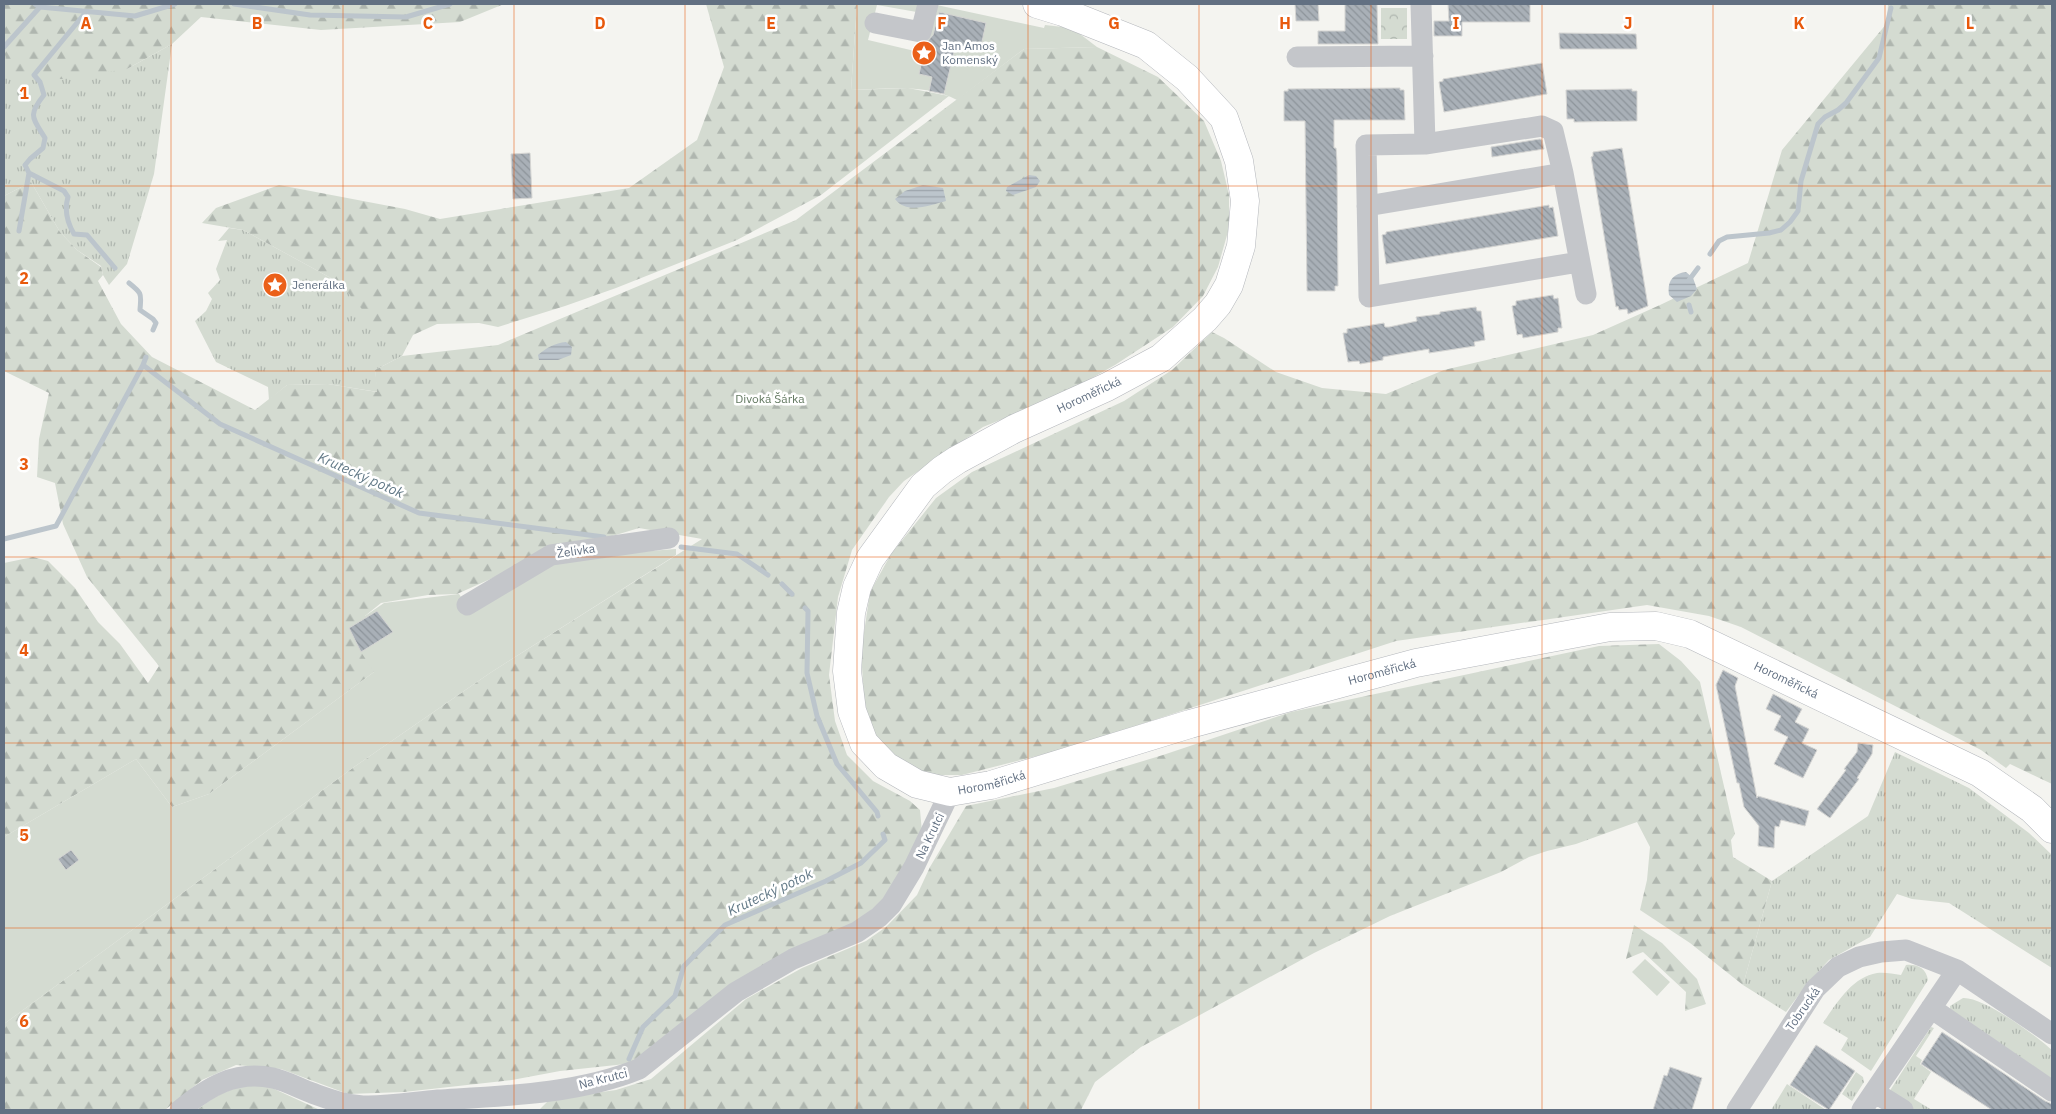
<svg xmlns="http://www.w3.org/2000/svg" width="2056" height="1114" font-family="'IBM Plex Sans',sans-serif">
  <defs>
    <pattern id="grass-tufts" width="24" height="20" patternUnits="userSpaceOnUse" patternTransform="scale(1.25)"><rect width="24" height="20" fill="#d4dbd1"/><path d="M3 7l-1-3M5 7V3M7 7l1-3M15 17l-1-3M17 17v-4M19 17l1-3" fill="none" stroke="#afb6af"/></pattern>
    <pattern id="forest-firs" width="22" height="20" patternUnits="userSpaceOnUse" patternTransform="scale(1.25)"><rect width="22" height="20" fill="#d4dbd1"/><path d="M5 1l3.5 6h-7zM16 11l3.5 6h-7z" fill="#afb6af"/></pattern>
    <pattern id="park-crowns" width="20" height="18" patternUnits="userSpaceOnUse" patternTransform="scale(1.25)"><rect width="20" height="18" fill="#d4dbd1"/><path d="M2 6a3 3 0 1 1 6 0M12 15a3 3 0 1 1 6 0" fill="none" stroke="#afb6af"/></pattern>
    <pattern id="water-rules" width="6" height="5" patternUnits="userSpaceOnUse" patternTransform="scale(1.25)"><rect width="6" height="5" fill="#bcc5cc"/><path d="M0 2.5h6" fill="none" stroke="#9ca4ab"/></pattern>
    <pattern id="building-back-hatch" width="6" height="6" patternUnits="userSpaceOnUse" patternTransform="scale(1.25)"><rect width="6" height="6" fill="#a9b0b7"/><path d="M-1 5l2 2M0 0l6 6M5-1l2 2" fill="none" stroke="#8d949a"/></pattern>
  </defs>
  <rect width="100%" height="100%" fill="#f4f4f0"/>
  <path fill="url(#grass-tufts)" d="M172,44L154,174L127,264L109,285L103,275L101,266L77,250L60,232L31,182L4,196V50L127,69Z
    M229,228L243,230L340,283L372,312L384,335H413L402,356L375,370L378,392L328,384L287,385L269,400L268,387L216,362L195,321L206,311L212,299L208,293L220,280L216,269L227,240L218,241Z
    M1895,752L1969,788L2029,833L2052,855V968L1949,903L1912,899L1897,894L1870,937L1829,960L1807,984L1786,1012L1743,985L1772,881L1868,816Z
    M1906,965C1917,964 1926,968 1928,980L1871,1071L1841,1050L1848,1038L1823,1023C1836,1004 1852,977 1877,973C1885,972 1893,974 1901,975Z
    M1963,998C1984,997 2035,1035 2052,1050V1079L1950,1009V1006Z
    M1931,1027L1934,1028L1916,1056L1922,1060L1920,1064L1931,1072L1914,1099L1932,1110H1910L1889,1092Z
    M1856,1072L1863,1077L1864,1082L1852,1101L1842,1094Z
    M1787,1084L1826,1110H1771Z"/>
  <path fill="url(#forest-firs)" d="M4,4H504L460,22L321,30L201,17L172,44L127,69L62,79L16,76L4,53Z
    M706,4H857L851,90L908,88L949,96L821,195L737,240L616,288L565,306L498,327L479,323L437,324L413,335H384L371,329V320L340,283L243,230L202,223L216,208L279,185L405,209L440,219L629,188L697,140L724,67Z
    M1888,4H2052V784L2010,764L2006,768L1981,750L1741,627L1709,616L1647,605L1396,641L1068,748L962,775H927L901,763L874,739L865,710L861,653L870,592L891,554L936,498L972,472L1124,401L1172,370L1212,332L1224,338L1276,372L1322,388L1386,394L1444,370L1593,335L1660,305L1748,263L1782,150L1887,23Z
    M1097,47L1158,77L1204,121L1221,161L1229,195V228L1218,267L1203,296L1173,327L1115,365L1062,395L983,427L904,481L889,497L852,550L838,597L829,675L835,721L847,755L873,781L910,801L920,810L922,832L885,899L851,926L635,1063L560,1071L512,1080L404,1092L348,1094L281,1069L236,1065L202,1080L165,1110H4V1024L354,767L490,673L702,539L639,528L533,560L457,594L428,595L381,603L365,616L374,672L209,794L172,807L136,759L4,837V563L33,557L48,561L75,588L98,622L120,644L148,683L159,666L87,577L63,524L55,483L37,477L39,439L49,393L4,371V196L31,182L60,232L77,250L101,267L103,275L98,281L121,324L152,357L255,410L287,385L328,384L377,392L375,370L402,356L498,345L796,220L1024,49Z
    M1659,644L1681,661L1700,682L1735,834L1731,840L1733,857L1772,881L1743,985L1690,943L1640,910L1647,880L1650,847L1637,822L1576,844L1547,851L1529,857L1501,872L1390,916L1314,953L1141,1047L1095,1082L1081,1110H539L550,1099L616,1090L651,1079L746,999L802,968L866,941L886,927L917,895L930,867L966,806L1054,788L1163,755L1291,712L1599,646Z
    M1634,925L1662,943L1697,979L1706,1004L1685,1011L1686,992L1643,952L1626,959Z
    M253,1085L270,1087L320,1110H197C218,1094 227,1089 253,1085Z"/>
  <path fill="url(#park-crowns)" d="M1381,8H1407V39H1381Z"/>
  <path fill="#d4dbd1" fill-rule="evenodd" d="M857,4H932L1044,28L1045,25L1072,28L1097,47L1024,49L957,100C926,83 884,89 851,90ZM877,5L928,14L919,52L868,40Z
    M676,549V555L490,673L354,767L4,1024V837L136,759L172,807L209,794L374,672L346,629L384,603L459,594L470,610L557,558Z
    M1645,959L1670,982L1657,996L1632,972Z"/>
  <path fill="url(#water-rules)" d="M1029,175L1036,176L1040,181L1036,187L1013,195L1006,191L1007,187Z
    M923,185L943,188L946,201C930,205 907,215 895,199L905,191Z
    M1686,272L1693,278L1697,289L1691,296L1677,302L1669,295C1667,282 1672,274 1686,272Z
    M566,342L572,347L571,355L558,360H539L538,355C546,348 555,343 566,342Z"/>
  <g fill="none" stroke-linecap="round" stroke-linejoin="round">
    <path stroke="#bcc5cc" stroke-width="5" d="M35,4L40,7L135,16L175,4
      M234,4L310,15L406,17L450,4
      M86,12L34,75L40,82L44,95C27,116 33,118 45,138L43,148L30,159L25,165L29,173L64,191L68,197C64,210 67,222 74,234L87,235L115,268
      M4,47L40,7
      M19,231L29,173
      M1710,254L1719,241L1727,237L1769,233L1781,230L1790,222L1798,211L1801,181L1818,124L1825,117L1838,110L1846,103L1879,58L1891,8
      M1689,280L1698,268
      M129,283C143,294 141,294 140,310L153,319L156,323L153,330
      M1689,305L1691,312
      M146,357L143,365L220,424L419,513L604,537
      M4,539L56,526L143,365
      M681,547L737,554L768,575
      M782,584L792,594
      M805,608L808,611L807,673L817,716L837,764L877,812L878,816
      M629,1059L643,1027L675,996L684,966L725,925L826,881L861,863L885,840L883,834"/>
  </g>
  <path fill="url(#building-back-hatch)" stroke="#d5d5d3" d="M1295,4H1318L1319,21H1296Z
    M1345,4H1377L1378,44H1318V31H1345Z
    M1448,4H1530V22H1462V36H1434V21H1449Z
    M939,12L986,23L980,51L952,44L955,48L944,94L929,91L932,77L919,74L926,43L933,35Z
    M1559,33L1636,34L1637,49H1560Z
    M1542,63L1547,94L1444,112L1439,82L1443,81V79Z
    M1400,88V90H1404L1405,120H1334V148H1336L1337,162L1338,286H1335V291H1307L1305,121H1284V91H1288V89Z
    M1632,89V91H1637V121L1574,122V119H1567L1566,90Z
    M1540,139L1542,140L1544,149L1492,157L1491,147Z
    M1622,148L1648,306L1628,314L1627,309L1619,310L1618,306L1616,307L1591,157L1593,156V152Z
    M530,153L532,198L513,199L511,154Z
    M1549,205V208L1553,207L1558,236L1386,264L1382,235L1386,234V232Z
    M1553,295L1554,299L1558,298L1562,328H1558V332L1523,338L1522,334L1517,335L1512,306L1516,305V301Z
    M1476,307L1477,311H1481L1485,340L1474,342L1475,346L1429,353V349L1394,355L1383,357V360L1360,364L1359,361L1348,362L1343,333H1347V329L1384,323L1385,327H1389L1417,321L1416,317L1440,314V312Z
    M377,611L393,632L361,652L349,628Z
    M1723,670L1738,678L1735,686L1757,798L1758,796L1809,811L1805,826L1781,820L1779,827L1775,826L1774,848L1758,846L1759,826L1744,807L1739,783H1737L1716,685Z
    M1773,694L1802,709L1795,722L1809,729L1802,743L1817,750L1803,778L1774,764L1788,737L1774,730L1781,716L1766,709Z
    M1858,743L1873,745L1872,754L1857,778L1859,779L1830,818L1817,809L1846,770L1844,769L1857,752Z
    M71,850L79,860L66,870L58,859Z
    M1942,1032L2045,1101L2052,1104V1110H1992L1921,1064Z
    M1816,1045L1855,1071L1829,1110L1790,1085Z
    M1670,1067L1702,1078L1692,1110H1653L1664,1075L1667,1076Z"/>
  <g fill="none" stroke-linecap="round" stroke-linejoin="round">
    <defs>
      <g id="major">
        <path id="s1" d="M1037,4L1063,12L1146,45L1187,78L1224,118L1239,161L1245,201L1241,246L1229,285L1218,304L1205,319L1161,358L1107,387L1014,429L957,460L942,470L923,486L870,559L857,587L851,613L847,671L852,711L864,743L886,766L917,784L950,792L991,785L1190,724L1416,663L1610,627L1656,626L1690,634L1980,773L2032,809L2052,829"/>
      </g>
    </defs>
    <use href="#major" stroke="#b4b7bc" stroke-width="29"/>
    <path stroke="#c4c6ca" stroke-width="21" d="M1421,4L1425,144
      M875,23L921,32L928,4
      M1297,57L1423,56
      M1563,173L1553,131L1542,126L1425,144L1366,145L1369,297L1579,262
      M1367,206L1563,173L1586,294
      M467,605L551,555L669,538
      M1931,1008L2052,1091
      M1874,1092L1903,1110
      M180,1110C208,1087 235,1070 273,1078C286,1081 299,1088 312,1093C329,1099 344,1105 363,1106C387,1107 414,1102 438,1100C504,1096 578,1094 639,1069L736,992L793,959L857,932L879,917L891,905L914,867L950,792
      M1737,1110L1815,989L1838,967L1859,957L1881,952L1906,950L1957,970L2052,1034
      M1862,1110L1957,970"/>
    <use href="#major" stroke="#fff" stroke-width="28"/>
  </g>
  <path fill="none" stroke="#e8590c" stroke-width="1" stroke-opacity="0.55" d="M171,4V1110M343,4V1110M514,4V1110M685,4V1110M857,4V1110M1028,4V1110M1199,4V1110M1371,4V1110M1542,4V1110M1713,4V1110M1885,4V1110M4,186H2052M4,371H2052M4,557H2052M4,743H2052M4,928H2052"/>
  <defs>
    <symbol id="sight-disc" viewBox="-11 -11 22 22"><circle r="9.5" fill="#eb6019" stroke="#fff"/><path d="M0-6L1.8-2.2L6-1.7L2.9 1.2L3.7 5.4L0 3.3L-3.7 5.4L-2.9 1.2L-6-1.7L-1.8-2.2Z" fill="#fff"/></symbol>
  </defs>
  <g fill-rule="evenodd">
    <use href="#sight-disc" x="910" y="39" width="28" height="28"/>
    <use href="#sight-disc" x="261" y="271" width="28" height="28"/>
  </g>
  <g text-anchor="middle" stroke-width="5" stroke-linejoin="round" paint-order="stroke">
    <g font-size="12" fill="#627082" stroke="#fff" text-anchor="start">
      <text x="942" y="50">Jan Amos<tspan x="942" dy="14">Komenský</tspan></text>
      <text x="292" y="289">Jenerálka</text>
    </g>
    <g font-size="12" fill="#627082" stroke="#fff">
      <text transform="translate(1089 395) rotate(-25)" y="4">Horoměřická</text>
      <text transform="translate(576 551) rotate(-8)" y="4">Želivka</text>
      <text dy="4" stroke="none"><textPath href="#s1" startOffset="1598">Horoměřická</textPath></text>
      <text dy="4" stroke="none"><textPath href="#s1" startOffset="2018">Horoměřická</textPath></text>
      <text dy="4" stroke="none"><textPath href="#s1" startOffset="1192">Horoměřická</textPath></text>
      <text transform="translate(930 836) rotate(-64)" y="4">Na Krutci</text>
      <text transform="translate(1803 1009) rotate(-55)" y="4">Tobrucká</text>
      <text transform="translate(603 1079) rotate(-14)" y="4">Na Krutci</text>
    </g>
    <g font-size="12" fill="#637961" stroke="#fff">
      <text x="770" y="403">Divoká Šárka</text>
    </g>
    <g font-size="14" font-style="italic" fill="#627987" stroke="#fff">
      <text transform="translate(361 475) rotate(24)" y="5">Krutecký potok</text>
      <text transform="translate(770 892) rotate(-25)" y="5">Krutecký potok</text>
    </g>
  </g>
  <g font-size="16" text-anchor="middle" font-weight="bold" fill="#e8590c" stroke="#fff" stroke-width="5" stroke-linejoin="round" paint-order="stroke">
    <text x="86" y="29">A</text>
    <text x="257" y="29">B</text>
    <text x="428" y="29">C</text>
    <text x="600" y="29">D</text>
    <text x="771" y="29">E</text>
    <text x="942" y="29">F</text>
    <text x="1114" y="29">G</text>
    <text x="1285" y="29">H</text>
    <text x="1456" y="29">I</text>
    <text x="1628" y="29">J</text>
    <text x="1799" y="29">K</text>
    <text x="1970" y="29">L</text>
    <text x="24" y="99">1</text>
    <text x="24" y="284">2</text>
    <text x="24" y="470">3</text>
    <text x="24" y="656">4</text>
    <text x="24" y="841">5</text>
    <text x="24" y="1027">6</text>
  </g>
  <rect width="2056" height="1114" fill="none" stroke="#627082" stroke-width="10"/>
</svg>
